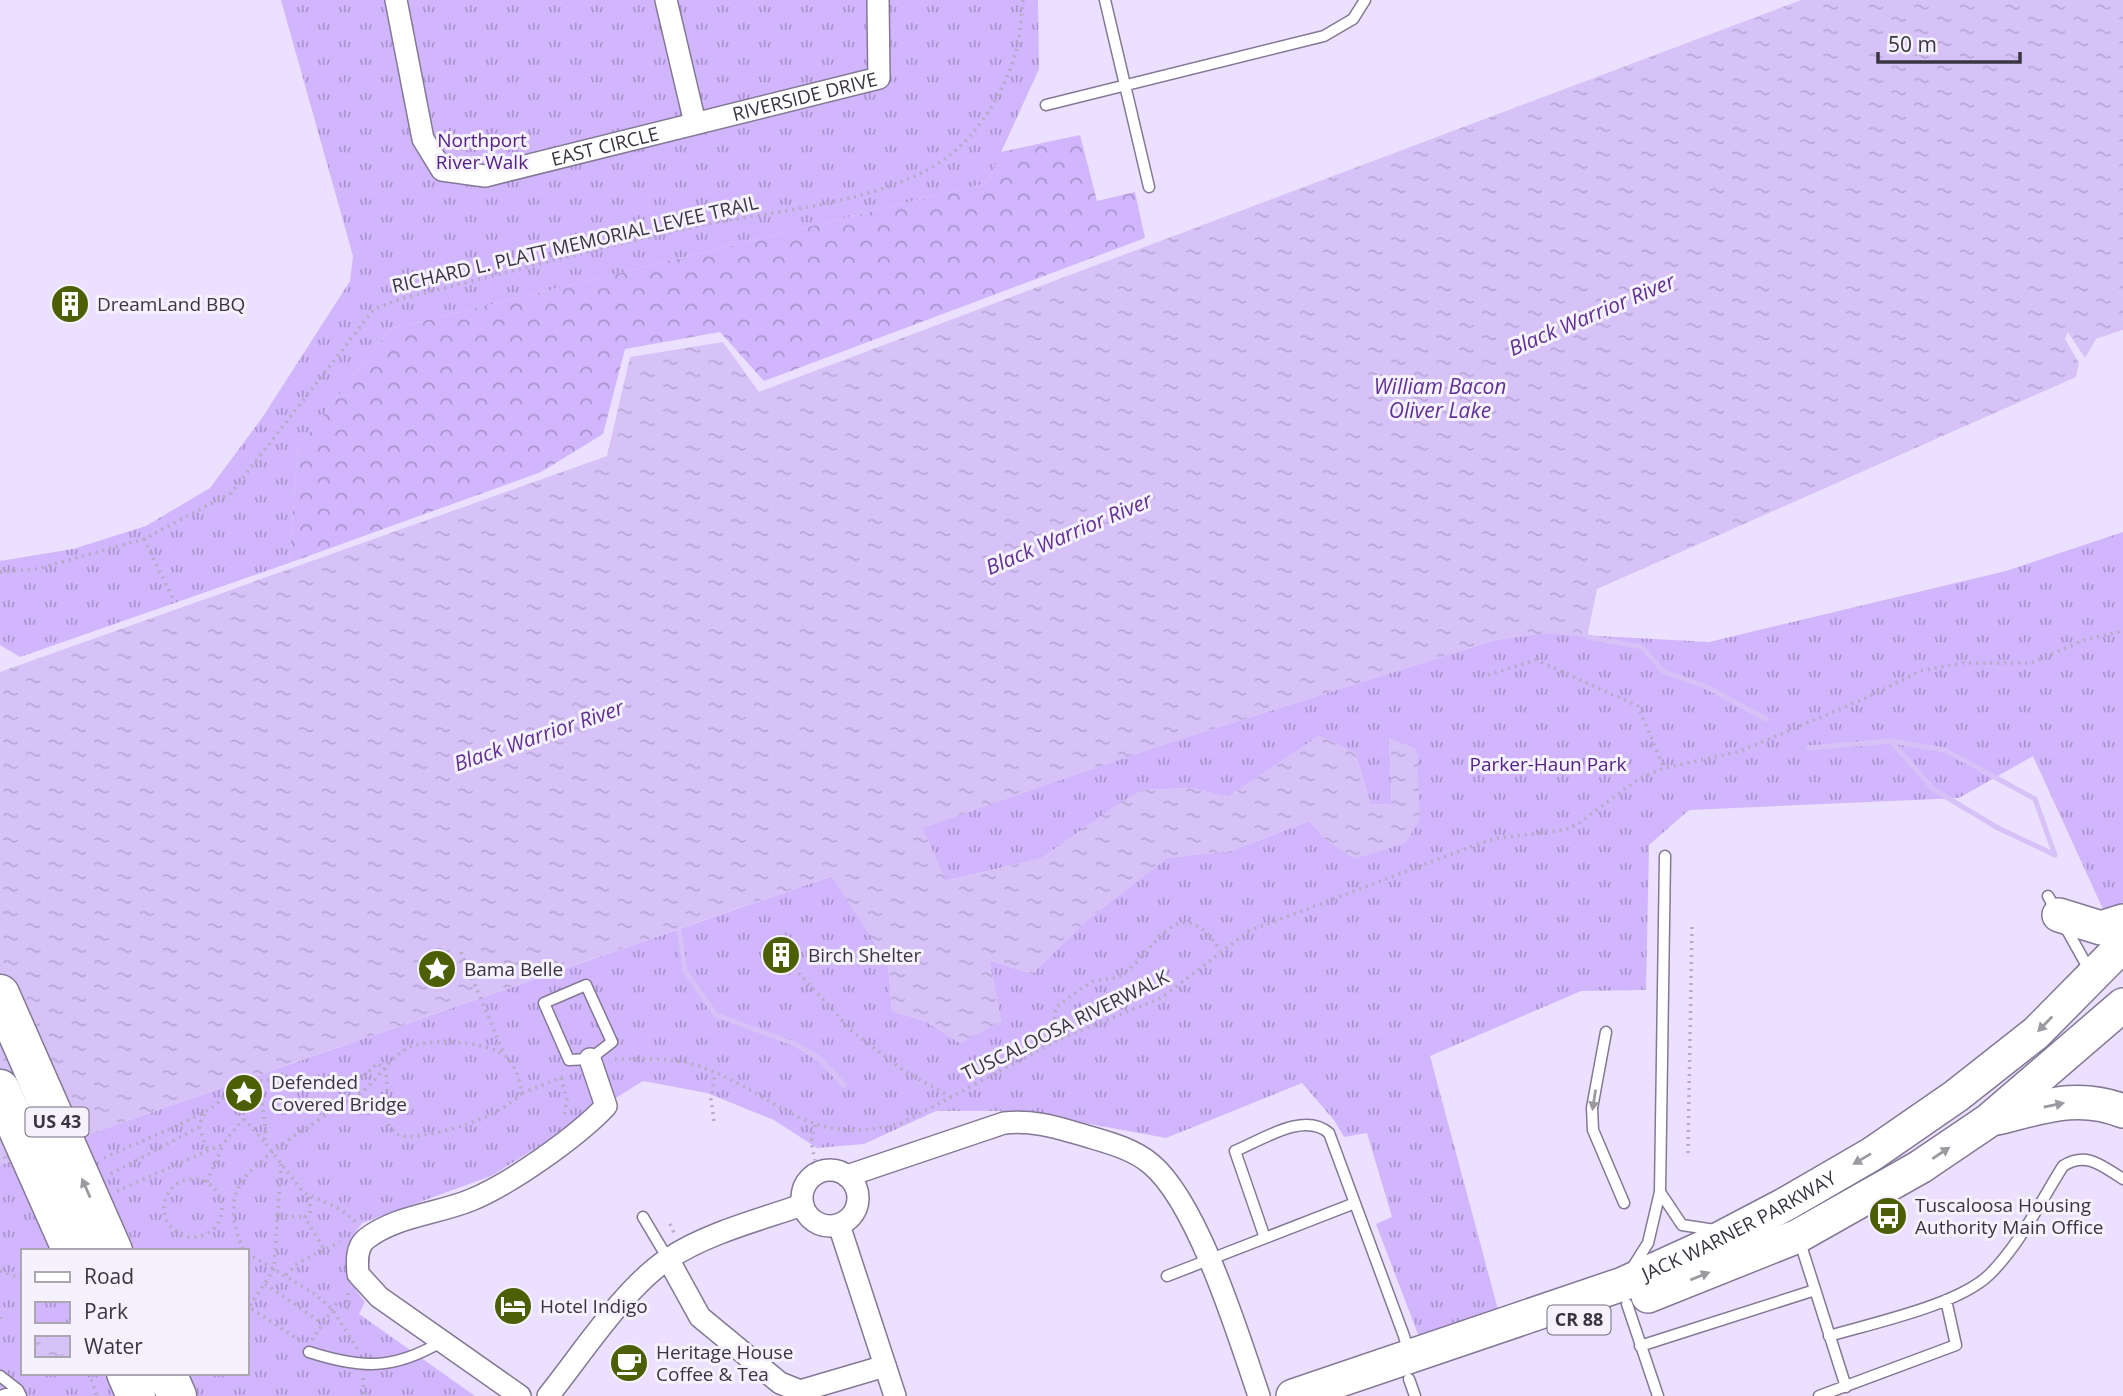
<svg xmlns="http://www.w3.org/2000/svg" width="2123" height="1396" font-family="'Open Sans',sans-serif">
  <defs>
    <pattern id="forest-crowns" width="20" height="18" patternUnits="userSpaceOnUse" patternTransform="scale(1.75)"><rect width="20" height="18" fill="#d1b5fd"/><path d="M2 6a3 3 0 1 1 6 0M12 15a3 3 0 1 1 6 0" fill="none" stroke="#ab94ce"/></pattern>
    <pattern id="park-tufts" width="24" height="20" patternUnits="userSpaceOnUse" patternTransform="scale(1.75)"><rect width="24" height="20" fill="#d1b5fd"/><path d="M3 7l-1-3M5 7V3M7 7l1-3M15 17l-1-3M17 17v-4M19 17l1-3" fill="none" stroke="#ab94ce"/></pattern>
    <pattern id="water-ripples" width="26" height="14" patternUnits="userSpaceOnUse" patternTransform="scale(1.75)"><rect width="26" height="14" fill="#d6c2f7"/><path d="M2 4q2-2 4 0t4 0M15 11q2-2 4 0t4 0" fill="none" stroke="#b8a7d5"/></pattern>
  </defs>
  <rect width="100%" height="100%" fill="#ebe0ff"/>
  <path fill="url(#forest-crowns)" d="M1080,135L1097,201L1135,192L1145,238L764,381L720,332L625,349L603,434L541,472L289,563L298,447L390,329L987,183L1001,152Z"/>
  <path fill="url(#park-tufts)" fill-rule="evenodd" d="M281,0H1038L1039,69L987,183L390,329L298,447L289,563L20,657L0,645V561L73,549L146,526L210,488L262,418L350,281L353,256Z
    M2123,532V902L2107,918L2033,756L1959,798L1689,810L1649,845L1646,990L1581,991L1430,1056L1504,1332L1427,1358L1376,1224L1392,1217L1367,1133L1344,1137L1334,1120L1302,1083L1166,1138L1020,1111H936L864,1144L817,1148L774,1120L707,1093L643,1081L491,1176L362,1223C340,1251 342,1275 365,1302L359,1314L475,1396H0V1165L832,876L888,963L892,1011L925,1021L960,1043L1001,1021L989,960L1032,974L1087,920L1167,858L1231,851L1309,821L1327,841L1405,843L1417,750L1389,738L1392,805L1371,804L1355,753L1319,736L1228,797L1190,788L1143,790L1116,806L1042,858L945,881L922,827L1165,744L1495,640L1545,633L1709,642L2006,571ZM23,1251H247V1373H23Z"/>
  <path fill="url(#water-ripples)" d="M1801,0H2123V330L2096,339L2076,377L1597,589L1587,637L1545,633L1495,640L1165,744L923,828L946,881L1042,858L1116,805L1143,790L1190,788L1228,797L1319,736L1355,753L1371,804L1392,805L1389,738L1417,750L1420,820L1405,843L1355,859L1327,841L1309,821L1231,851L1167,858L1087,920L1032,974L989,960L1001,1021L960,1043L925,1021L892,1011L888,963L831,876L0,1165V672L607,456L630,357L723,342L759,392Z"/>
  <path fill="#ebe0ff" d="M2123,330V333L2098,342L2075,381L2079,363L2065,339L2068,332L2085,358L2096,339Z"/>
  <g fill="none" stroke-linecap="round" stroke-linejoin="round">
    <path stroke="#d6c2f7" stroke-width="5" d="M1584,632L1587,637L1642,647L1664,672L1705,686L1766,719
      M1891,741L1933,789L1998,828L2055,855
      M1809,748L1891,741L1945,750L2035,799L2055,855
      M679,929L685,971L716,1015L795,1044L820,1059L844,1085"/>
    <defs>
      <path id="lane" d="M1105,0L1149,187
        M1046,105L1324,36L1353,19L1365,0
        M2048,896L2091,973
        M586,985L612,1042L590,1059L569,1060L544,1003Z
        M1606,1032L1592,1108L1593,1130L1624,1203
        M1660,1192L1682,1225L1715,1230
        M1355,1203L1265,1238L1235,1151C1262,1140 1304,1111 1329,1133L1404,1336L1409,1353
        M643,1217L668,1259
        M1799,1239L1846,1387
        M1631,1270L1648,1243L1660,1192L1665,856
        M1167,1276L1265,1238
        M1627,1304L1658,1396
        M1829,1336C1873,1323 1959,1305 1990,1274C2020,1244 2041,1201 2063,1166C2087,1151 2102,1166 2123,1179
        M1640,1346L1815,1290
        M309,1352C362,1369 393,1370 441,1342
        M0,1376L18,1390
        M1409,1379L1415,1396
        M0,1396L18,1390L21,1396
        M1819,1396L1956,1345L1946,1300"/>
      <g id="street">
        <path id="s1" d="M396,0L423,139L442,170L485,176L879,78L878,0"/>
        <path d="M666,0L695,123"/>
        <circle cx="830" cy="1198" r="28"/>
        <path d="M847,1176L1004,1123C1034,1120 1055,1127 1083,1135C1106,1142 1132,1148 1151,1164C1198,1203 1239,1337 1259,1396"/>
        <path d="M839,1225L895,1396"/>
        <path d="M668,1259L700,1317L780,1383L800,1391L885,1366"/>
        <path d="M520,1396L379,1297L358,1274C357,1262 356,1247 366,1239C395,1216 437,1214 471,1200C510,1184 577,1137 606,1106L590,1059"/>
        <path d="M548,1396C581,1355 625,1287 668,1259C707,1233 759,1220 802,1205"/>
      </g>
      <g id="primary">
        <path d="M2059,915L2101,928L2123,921"/>
        <path d="M1997,1118C2042,1107 2078,1093 2123,1111"/>
        <path d="M1648,1296L1798,1236L1920,1167L1988,1121L2123,1005"/>
        <path id="s2" d="M1293,1396L1623,1284L1700,1249L1784,1205L1872,1154L1956,1096L2036,1033L2123,945"/>
      </g>
      <path id="highway" d="M0,994L113,1251
        M0,1089L72,1251
        M126,1373L136,1396
        M167,1373L177,1396"/>
    </defs>
    <use href="#lane" stroke="#837995" stroke-width="13"/>
    <use href="#street" stroke="#837995" stroke-width="24"/>
    <use href="#primary" stroke="#837995" stroke-width="36"/>
    <use href="#highway" stroke="#837995" stroke-width="41"/>
    <path stroke="#b4abc4" stroke-width="3.5" stroke-dasharray="2 5" stroke-linecap="butt" d="M144,539L174,601
      M0,572L37,569L144,539L231,493L374,309L400,299C498,275 595,249 693,227C768,211 892,203 951,154C982,130 1008,85 1017,47C1021,32 1021,15 1023,0
      M1488,675L1536,660L1638,706L1664,768
      M461,952L504,1054
      M794,968L852,1031L904,1071L951,1097
      M1060,1039L1054,1021L1056,1007C1068,999 1079,989 1092,982C1101,978 1114,981 1123,974C1157,949 1179,887 1220,950
      M615,1059C643,1059 675,1057 701,1067C782,1096 805,1149 902,1123L1060,1039L1161,998L1249,931L1478,844L1498,838L1564,830L1578,824L1638,779L1664,768L1738,752L1864,699L1920,671L1963,663H2031L2084,640L2123,631
      M561,1078L567,1099L564,1116
      M714,1121L711,1099L715,1074
      M815,1125L811,1142L815,1160
      M199,1127L208,1151
      M264,1141L239,1114V1108L258,1099L262,1102L266,1133L264,1141L303,1192L342,1210L357,1223
      M1688,1153L1692,925
      M104,1158C136,1143 169,1130 201,1114C221,1104 230,1088 256,1082C298,1072 344,1104 377,1063L386,1070L389,1126L396,1134L407,1137C443,1134 497,1119 522,1093
      M281,1164L274,1269L249,1307L302,1342
      M111,1174L199,1127L204,1114
      M164 1208a29 29 0 1 1 58 0a29 29 0 1 1-58 0Z
      M207,1182L223,1145
      M117,1191L223,1144L243,1119
      M310,1197V1214L305,1217L325,1251
      M278,1216L305,1217
      M670,1224L675,1235
      M243,1249C234,1228 228,1204 241,1183C260,1153 330,1114 360,1093C378,1081 388,1059 406,1049C427,1037 485,1041 504,1055C516,1064 519,1079 522,1093L568,1075
      M247,1253L315,1294L332,1309L358,1350
      M0,1271L23,1279
      M286,1275L298,1263L340,1242
      M265,1284L322,1323
      M347,1309L348,1293
      M0,1317V1322
      M312,1340L338,1301
      M89,1373L97,1396
      M363,1378L364,1396"/>
    <use href="#lane" stroke="#fff" stroke-width="10"/>
    <use href="#street" stroke="#fff" stroke-width="21"/>
    <use href="#primary" stroke="#fff" stroke-width="33"/>
    <use href="#highway" stroke="#fff" stroke-width="38"/>
  </g>
  <defs><path id="oneway-solid" d="M-6-.8H1V-3.2L6.5 0L1 3.2V.8H-6Z" transform="scale(1.75)"/></defs>
  <g fill="#9c9aa0">
    <use href="#oneway-solid" transform="translate(2045 1024) rotate(134)"/>
    <use href="#oneway-solid" transform="translate(1594 1100) rotate(99)"/>
    <use href="#oneway-solid" transform="translate(2054 1105) rotate(-11)"/>
    <use href="#oneway-solid" transform="translate(1941 1153) rotate(-34)"/>
    <use href="#oneway-solid" transform="translate(1862 1159) rotate(149)"/>
    <use href="#oneway-solid" transform="translate(86 1188) rotate(-114)"/>
    <use href="#oneway-solid" transform="translate(1700 1276) rotate(-22)"/>
  </g>
  <defs>
    <symbol id="building-disc" viewBox="-11 -11 22 22"><circle r="9.5" fill="#4c5f04" stroke="#f5f1fe"/><path d="M-4-6H4V6H1V3H-1V6H-4ZM-2.5-4.3h1.7v1.8h-1.7ZM.8-4.3h1.7v1.8H.8ZM-2.5-1h1.7V.8h-1.7ZM.8-1h1.7V.8H.8Z" fill="#fff"/></symbol>
    <symbol id="sight-disc" viewBox="-11 -11 22 22"><circle r="9.5" fill="#4c5f04" stroke="#f5f1fe"/><path d="M0-6L1.8-2.2L6-1.7L2.9 1.2L3.7 5.4L0 3.3L-3.7 5.4L-2.9 1.2L-6-1.7L-1.8-2.2Z" fill="#fff"/></symbol>
    <symbol id="bus-disc" viewBox="-11 -11 22 22"><circle r="9.5" fill="#4c5f04" stroke="#f5f1fe"/><path d="M-5-6H5V4H4V6H2V4H-2V6H-4V4H-5ZM-3.5-4V0h7V-4ZM-3.5 1.2v1.5H-2V1.2ZM2 1.2v1.5H3.5V1.2Z" fill="#fff"/></symbol>
    <symbol id="hotel-disc" viewBox="-11 -11 22 22"><circle r="9.5" fill="#4c5f04" stroke="#f5f1fe"/><path d="M-6-4.5h1.5V1H6V5H4.5V3h-9V5H-6ZM-4 0a1.8 1.8 0 1 1 3.6 0ZM.5 0V-2.5h3Q6-2.5 6 0Z" fill="#fff"/></symbol>
    <symbol id="cafe-disc" viewBox="-11 -11 22 22"><circle r="9.5" fill="#4c5f04" stroke="#f5f1fe"/><path d="M-5.5-4.5H6V0H3Q3 3.5 0 3.5H-2.5Q-5.5 3.5-5.5 0ZM3-3.2v2h1.7v-2ZM-6 4.5H4V6H-6Z" fill="#fff"/></symbol>
  </defs>
  <g fill-rule="evenodd">
    <use href="#building-disc" x="48" y="282" width="44" height="44"/>
    <use href="#building-disc" x="759" y="933" width="44" height="44"/>
    <use href="#sight-disc" x="415" y="947" width="44" height="44"/>
    <use href="#sight-disc" x="222" y="1071" width="44" height="44"/>
    <use href="#bus-disc" x="1866" y="1194" width="44" height="44"/>
    <use href="#hotel-disc" x="491" y="1284" width="44" height="44"/>
    <use href="#cafe-disc" x="607" y="1341" width="44" height="44"/>
  </g>
  <g text-anchor="middle" stroke-width="6" stroke-linejoin="round" paint-order="stroke">
    <g fill="#f5f1fe" stroke="#726d7a" stroke-width="2">
      <rect x="25.5" y="1107.5" width="63" height="29" rx="5"/>
      <rect x="1547.5" y="1305.5" width="63" height="29" rx="5"/>
    </g>
    <g font-size="18" font-weight="bold" fill="#3a3541">
      <text x="57" y="1128">US 43</text>
      <text x="1579" y="1326">CR 88</text>
    </g>
    <g font-size="19" fill="#3a3541" stroke="#f5f1fe">
      <text dy="7" stroke="none"><textPath href="#s1" startOffset="551">RIVERSIDE DRIVE</textPath></text>
      <text dy="7" stroke="none"><textPath href="#s1" startOffset="345">EAST CIRCLE</textPath></text>
      <text transform="translate(575 244) rotate(-13)" y="7">RICHARD L. PLATT MEMORIAL LEVEE TRAIL</text>
      <text transform="translate(1065 1025) rotate(-26)" y="7">TUSCALOOSA RIVERWALK</text>
      <text dy="7" stroke="none"><textPath href="#s2" startOffset="478">JACK WARNER PARKWAY</textPath></text>
    </g>
    <g font-size="19" fill="#542286" stroke="#f5f1fe">
      <text x="482" y="147">Northport<tspan x="482" dy="22">River Walk</tspan></text>
      <text x="1548" y="771">Parker-Haun Park</text>
    </g>
    <g font-size="19" fill="#3a3541" stroke="#f5f1fe" text-anchor="start">
      <text x="97" y="311">DreamLand BBQ</text>
      <text x="808" y="962">Birch Shelter</text>
      <text x="464" y="976">Bama Belle</text>
      <text x="271" y="1089">Defended<tspan x="271" dy="22">Covered Bridge</tspan></text>
      <text x="1915" y="1212">Tuscaloosa Housing<tspan x="1915" dy="22">Authority Main Office</tspan></text>
      <text x="540" y="1313">Hotel Indigo</text>
      <text x="656" y="1359">Heritage House<tspan x="656" dy="22">Coffee &amp; Tea</tspan></text>
    </g>
    <g font-size="21" font-style="italic" fill="#603194" stroke="#f5f1fe">
      <text transform="translate(1592 315) rotate(-23)" y="7">Black Warrior River</text>
      <text x="1440" y="394">William Bacon<tspan x="1440" dy="24">Oliver Lake</tspan></text>
      <text transform="translate(1069 534) rotate(-23)" y="7">Black Warrior River</text>
      <text transform="translate(539 736) rotate(-19)" y="7">Black Warrior River</text>
    </g>
  </g>
  <rect x="21" y="1249" width="228" height="126" fill="#f5f1fe" stroke="#aaa6b2" stroke-width="2"/>
  <rect x="35" y="1272" width="35" height="10" fill="#ffffff" stroke="#aaa6b2" stroke-width="2"/>
  <text x="84" y="1284" font-size="21" fill="#3a3541">Road</text>
  <rect x="35" y="1302" width="35" height="21" fill="url(#park-tufts)" stroke="#aaa6b2" stroke-width="2"/>
  <text x="84" y="1319" font-size="21" fill="#3a3541">Park</text>
  <rect x="35" y="1336" width="35" height="21" fill="url(#water-ripples)" stroke="#aaa6b2" stroke-width="2"/>
  <text x="84" y="1354" font-size="21" fill="#3a3541">Water</text>
  <path d="M1878 52v10h142v-10" fill="none" stroke="#3a3541" stroke-width="3.5"/>
  <text x="1888" y="52" font-size="21" fill="#3a3541" stroke="#f5f1fe" stroke-width="5" paint-order="stroke">50 m</text>
</svg>
